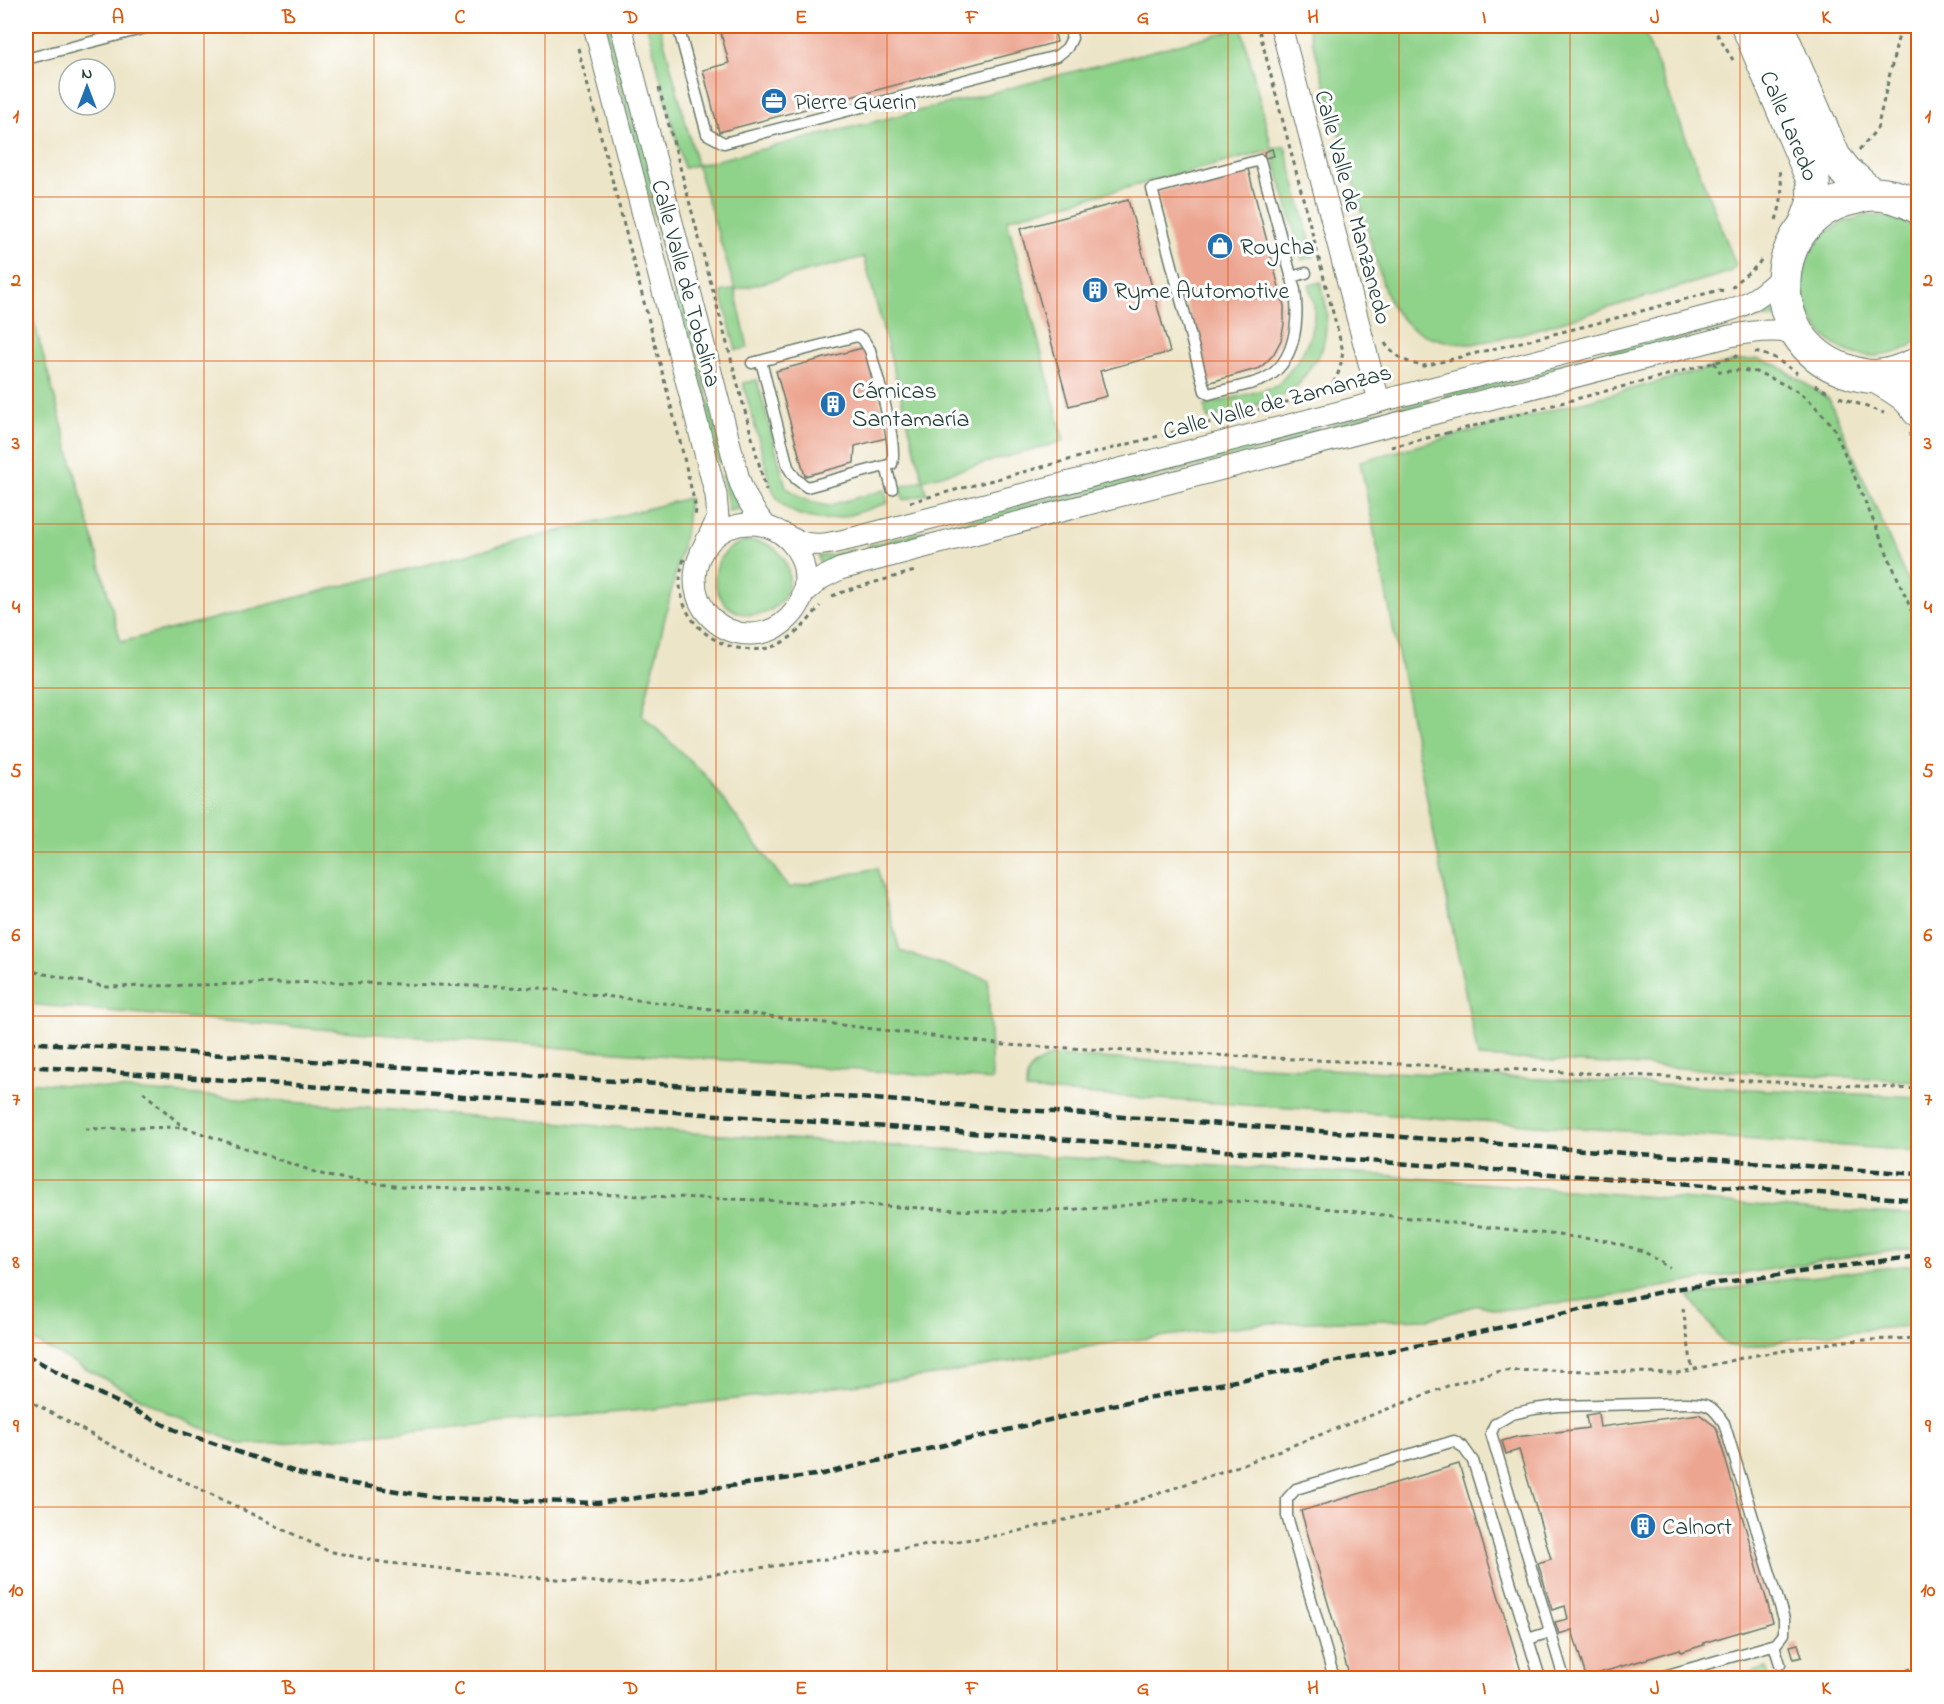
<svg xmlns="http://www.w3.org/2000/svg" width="1944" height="1704" font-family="'Indie Flower',sans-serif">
  <rect width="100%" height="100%" fill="#fff"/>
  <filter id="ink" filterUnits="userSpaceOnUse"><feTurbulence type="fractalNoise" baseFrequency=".0167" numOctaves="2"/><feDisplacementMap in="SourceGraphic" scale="12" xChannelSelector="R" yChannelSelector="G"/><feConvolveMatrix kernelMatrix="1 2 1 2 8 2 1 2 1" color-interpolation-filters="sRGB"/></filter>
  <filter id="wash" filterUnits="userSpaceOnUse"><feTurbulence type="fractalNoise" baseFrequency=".008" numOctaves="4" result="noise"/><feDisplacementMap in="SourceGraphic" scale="24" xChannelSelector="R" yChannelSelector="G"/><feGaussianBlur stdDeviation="1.35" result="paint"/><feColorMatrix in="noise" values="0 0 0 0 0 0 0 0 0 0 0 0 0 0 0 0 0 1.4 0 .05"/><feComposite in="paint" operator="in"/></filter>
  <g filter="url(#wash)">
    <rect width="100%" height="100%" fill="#ede5c8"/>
    <path fill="#8fd28a" stroke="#57885f" stroke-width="1.5" d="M605,26H611L724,461L718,462Z
      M647,26H660L697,165L975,97L1241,28V26H1252L1242,29L1272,149L1285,146L1314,256L1302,260L1272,150L1007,219L1064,441L923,480L927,494L903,500L900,487L923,480L864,257L735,290L748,348L736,350L721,292L735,289L697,165L684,168Z
      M1308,26H1642L1736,265L1730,272L1513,336L1472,344L1453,343L1429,337L1410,327L1393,309L1385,291Z
      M1870,215C1887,217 1906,219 1918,231V340C1906,351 1892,355 1876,356C1811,359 1776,274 1828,232C1840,221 1855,218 1870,215Z
      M1321,282L1327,311L1325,336L1322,350L1299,384L1288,393L1261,404L1208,419L1204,406L1277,386L1298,361L1309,340L1314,319V304L1309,285Z
      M26,292L121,642L689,498L686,529L642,715L706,776L789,888L877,868L900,951L988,979L992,1080L391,1035L26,1004Z
      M1771,301L1776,318H1757L1744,322L1743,316L1755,312Z
      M1719,322L1721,328L1446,400L1444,395Z
      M1758,359L1777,365L1829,399L1918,605V1081L1478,1057L1360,461L1736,361Z
      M757,380L786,487L803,499L827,506L885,490L888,503C870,508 849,517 830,519C811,520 789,515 777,498C769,487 767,471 764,459C757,433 750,408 743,383Z
      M1429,399L1431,405L1334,431L1332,424Z
      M1318,428L1320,434L869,551L868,546Z
      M727,475L739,509L728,511V503L722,476Z
      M715 578a37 37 0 1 1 74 0a37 37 0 1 1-74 0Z
      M853,550L854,555L834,561L821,567L818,556L832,555Z
      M1052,1056L1918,1097V1151L1026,1090C1026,1067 1032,1065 1052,1056Z
      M26,1082L694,1133L1075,1158L1379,1175L1816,1210L1918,1215V1247L1692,1281L1604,1298L1500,1310L1478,1305L1429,1319L1268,1323L1104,1344L936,1375L643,1410L270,1444H239L170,1414L26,1337Z
      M1918,1264V1325L1814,1335L1745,1348L1726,1345L1689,1297L1767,1282Z
      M1767,1668L1771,1678H1731Z"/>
    <g id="blocks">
      <path fill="#eca590" d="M719,26H1053L1057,42L719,132L703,70L729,63Z
        M1272,149L1274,156L1265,158L1264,152Z
        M1248,169L1284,306V324L1281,340L1273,355L1260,368L1207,383L1157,192Z
        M1128,200L1170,352L1100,371L1107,396L1069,406L1020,229Z
        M866,347L890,437L855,446L854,463L805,476L776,371Z
        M1598,1413L1600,1427L1699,1414L1716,1427L1773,1622L1703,1643L1704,1645L1681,1652L1680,1649L1586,1677L1572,1630L1559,1634L1555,1622L1568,1619L1565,1606L1552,1610L1538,1563L1551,1559L1519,1450L1506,1454L1502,1441L1516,1437L1588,1428L1586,1415Z
        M1459,1464L1523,1678H1350L1301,1511Z
        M1798,1644L1802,1657L1794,1659L1790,1646Z"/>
    </g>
  </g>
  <g filter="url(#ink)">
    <use href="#blocks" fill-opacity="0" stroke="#677868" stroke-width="1.5"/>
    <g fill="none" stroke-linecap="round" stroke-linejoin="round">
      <defs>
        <path id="service" d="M678,26L707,134L724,143L1057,56L1067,48L1072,38L1069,26
          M26,59L153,26
          M1260,160L1295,290C1299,321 1296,363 1264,379C1252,385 1223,390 1209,394L1205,391L1152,189Z
          M1291,277L1306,273
          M752,363L857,336L863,339L870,350C877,376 898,442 892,464L807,487L796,479L788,467L761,361
          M886,466L892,489
          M1528,1639L1550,1632
          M1774,1645L1780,1664
          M1334,1678L1287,1516V1499L1296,1489L1454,1441L1463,1447L1473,1461L1540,1678
          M1564,1678L1491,1433L1495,1424L1512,1414L1534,1409L1558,1406L1686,1403C1708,1404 1711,1404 1724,1423L1784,1619V1634L1776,1644L1657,1678"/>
        <path id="minor" d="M594,26L716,495L718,518L701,552
          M621,26L738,476C743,495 753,510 765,525
          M1281,26L1379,401
          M695 579a55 55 0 1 1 110 0a55 55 0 1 1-110 0Z
          M776,530C784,534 793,540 801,542C819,548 840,541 858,537L1724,312C1749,305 1765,293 1783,275
          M803,594L822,578L840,569L1730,336C1753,331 1773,329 1796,333"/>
        <g id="primary">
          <path id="s1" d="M1748,26L1813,180L1814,201L1805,226"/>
          <path d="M1777,26L1834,157L1846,172L1871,194"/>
          <path d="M1918,207C1905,199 1886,193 1871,194C1865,194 1858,197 1853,198C1765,217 1760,340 1844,370C1855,374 1868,378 1880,376C1893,375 1906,369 1918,364"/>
          <path d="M1877,377C1892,386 1909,394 1918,410"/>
        </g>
      </defs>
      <use href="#service" stroke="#677868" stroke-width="13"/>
      <use href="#minor" stroke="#677868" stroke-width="23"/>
      <use href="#primary" stroke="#677868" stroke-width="35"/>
      <path stroke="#677868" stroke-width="3" stroke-dasharray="4.5 4.5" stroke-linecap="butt" d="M1712,26L1733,60
        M578,48L679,437L696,509L695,518
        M659,88L766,490
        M1859,150L1877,129L1901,26
        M1776,220C1782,203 1784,185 1778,168
        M1732,288C1739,276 1753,273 1761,260
        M1385,343C1392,356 1410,364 1424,366L1590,325L1719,290L1724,291
        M1755,352L1773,357L1797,373
        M1714,362L1720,372L1741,370L1756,372L1769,377L1799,392L1813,404L1833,426L1918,626
        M1815,385L1830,393
        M1839,397L1884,413
        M1447,433L1735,357L1737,355
        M1910,433L1918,453
        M1916,435L1918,442
        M1391,447L1447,433L1446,430
        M910,502L1317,394C1337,387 1340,371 1343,351L1258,26
        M684,559C666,610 711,655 762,649C788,646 805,625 820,606
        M832,596L851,589L915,571
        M26,970L107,987L330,982L540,988L1005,1045L1918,1089
        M143,1092L182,1126
        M85,1129L183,1127L327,1176L401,1187L784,1201L998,1212L1106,1208L1165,1200L1272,1202L1609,1241L1643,1251L1670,1268
        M1683,1308L1692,1368
        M26,1399L118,1449L328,1551L381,1562L481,1573L634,1585L1002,1535L1119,1507L1241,1465L1453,1384L1501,1371L1546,1370L1677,1373L1751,1356L1843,1341L1918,1338
        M1881,1678L1918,1667"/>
      <use href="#service" stroke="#fff" stroke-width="10"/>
      <use href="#minor" stroke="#fff" stroke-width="21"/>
      <use href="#primary" stroke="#fff" stroke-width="33"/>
      <path stroke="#1f3d34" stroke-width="4.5" stroke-dasharray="9 4.5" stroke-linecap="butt" d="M26,1042L734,1089L1918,1174
        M26,1066L1918,1200
        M26,1355L79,1384L175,1430L310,1477L440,1498L597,1503L823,1474L1112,1405L1435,1342L1674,1289L1918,1256"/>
    </g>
  </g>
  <path fill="none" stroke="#de580e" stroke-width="1.5" stroke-opacity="0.55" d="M204,26V1678M374,26V1678M545,26V1678M716,26V1678M887,26V1678M1057,26V1678M1228,26V1678M1399,26V1678M1570,26V1678M1740,26V1678M26,197H1918M26,361H1918M26,524H1918M26,688H1918M26,852H1918M26,1016H1918M26,1180H1918M26,1343H1918M26,1507H1918"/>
  <defs>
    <symbol id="office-disc" viewBox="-11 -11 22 22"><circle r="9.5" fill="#1f6fb2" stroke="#fff"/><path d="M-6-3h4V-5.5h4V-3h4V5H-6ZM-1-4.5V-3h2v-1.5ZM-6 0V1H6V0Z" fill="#fff"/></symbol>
    <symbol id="shop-disc" viewBox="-11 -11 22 22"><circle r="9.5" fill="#1f6fb2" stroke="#fff"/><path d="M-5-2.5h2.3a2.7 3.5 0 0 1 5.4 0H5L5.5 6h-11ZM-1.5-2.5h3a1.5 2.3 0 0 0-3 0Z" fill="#fff"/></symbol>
    <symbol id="building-disc" viewBox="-11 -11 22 22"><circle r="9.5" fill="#1f6fb2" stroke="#fff"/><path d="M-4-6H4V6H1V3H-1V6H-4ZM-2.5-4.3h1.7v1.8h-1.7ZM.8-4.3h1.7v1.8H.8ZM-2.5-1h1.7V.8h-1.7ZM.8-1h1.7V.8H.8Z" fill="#fff"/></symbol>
  </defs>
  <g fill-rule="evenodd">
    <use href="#office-disc" x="759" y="86" width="30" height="30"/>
    <use href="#shop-disc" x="1205" y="231" width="30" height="30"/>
    <use href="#building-disc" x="1080" y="275" width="30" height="30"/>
    <use href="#building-disc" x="818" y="389" width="30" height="30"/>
    <use href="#building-disc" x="1628" y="1511" width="30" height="30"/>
  </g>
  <g text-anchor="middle" stroke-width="6" stroke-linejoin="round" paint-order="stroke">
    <g font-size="24" fill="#1f3d34" stroke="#fff" text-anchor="start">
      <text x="794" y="109">Pierre Guerin</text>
      <text x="1240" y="254">Roycha</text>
      <text x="1114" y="298">Ryme Automotive</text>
      <text x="852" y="398">Cárnicas<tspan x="852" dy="28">Santamaría</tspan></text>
      <text x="1662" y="1534">Calnort</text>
    </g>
    <g font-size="24" fill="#1f3d34" stroke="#fff">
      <text dy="8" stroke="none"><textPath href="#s1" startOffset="108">Calle Laredo</textPath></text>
      <text transform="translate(1354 207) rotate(75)" y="8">Calle Valle de Manzanedo</text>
      <text transform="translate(687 283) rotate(75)" y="8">Calle Valle de Tobalina</text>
      <text transform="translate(1277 401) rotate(-15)" y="8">Calle Valle de Zamanzas</text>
    </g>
  </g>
  <rect width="1944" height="1704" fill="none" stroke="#fff" stroke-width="66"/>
  <g transform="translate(87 87)"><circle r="28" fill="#ffffff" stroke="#a5b1ae" stroke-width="1.5"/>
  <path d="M0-4.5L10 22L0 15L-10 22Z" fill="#1f6fb2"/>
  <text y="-9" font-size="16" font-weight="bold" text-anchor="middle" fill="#1f3d34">N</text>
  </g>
  <rect x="33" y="33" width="1878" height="1638" fill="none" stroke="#de580e" stroke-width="2"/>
  <g font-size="20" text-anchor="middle" font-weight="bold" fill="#de580e">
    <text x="118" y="23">A</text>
    <text x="289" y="23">B</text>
    <text x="460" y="23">C</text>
    <text x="631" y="23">D</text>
    <text x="801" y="23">E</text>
    <text x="972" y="23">F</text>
    <text x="1143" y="23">G</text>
    <text x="1313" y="23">H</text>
    <text x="1484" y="23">I</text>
    <text x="1655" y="23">J</text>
    <text x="1826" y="23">K</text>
    <text x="16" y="122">1</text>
    <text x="1928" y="122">1</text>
    <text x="16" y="286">2</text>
    <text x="1928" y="286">2</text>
    <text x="16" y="449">3</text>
    <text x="1928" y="449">3</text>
    <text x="16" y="613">4</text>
    <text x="1928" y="613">4</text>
    <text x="16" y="777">5</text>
    <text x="1928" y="777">5</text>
    <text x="16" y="941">6</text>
    <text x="1928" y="941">6</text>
    <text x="16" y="1105">7</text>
    <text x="1928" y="1105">7</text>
    <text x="16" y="1268">8</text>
    <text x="1928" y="1268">8</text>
    <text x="16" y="1432">9</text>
    <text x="1928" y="1432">9</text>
    <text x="16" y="1596">10</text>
    <text x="1928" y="1596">10</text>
    <text x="118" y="1694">A</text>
    <text x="289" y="1694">B</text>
    <text x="460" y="1694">C</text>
    <text x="631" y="1694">D</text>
    <text x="801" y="1694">E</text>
    <text x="972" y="1694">F</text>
    <text x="1143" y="1694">G</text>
    <text x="1313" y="1694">H</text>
    <text x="1484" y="1694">I</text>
    <text x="1655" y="1694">J</text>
    <text x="1826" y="1694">K</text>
  </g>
</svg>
